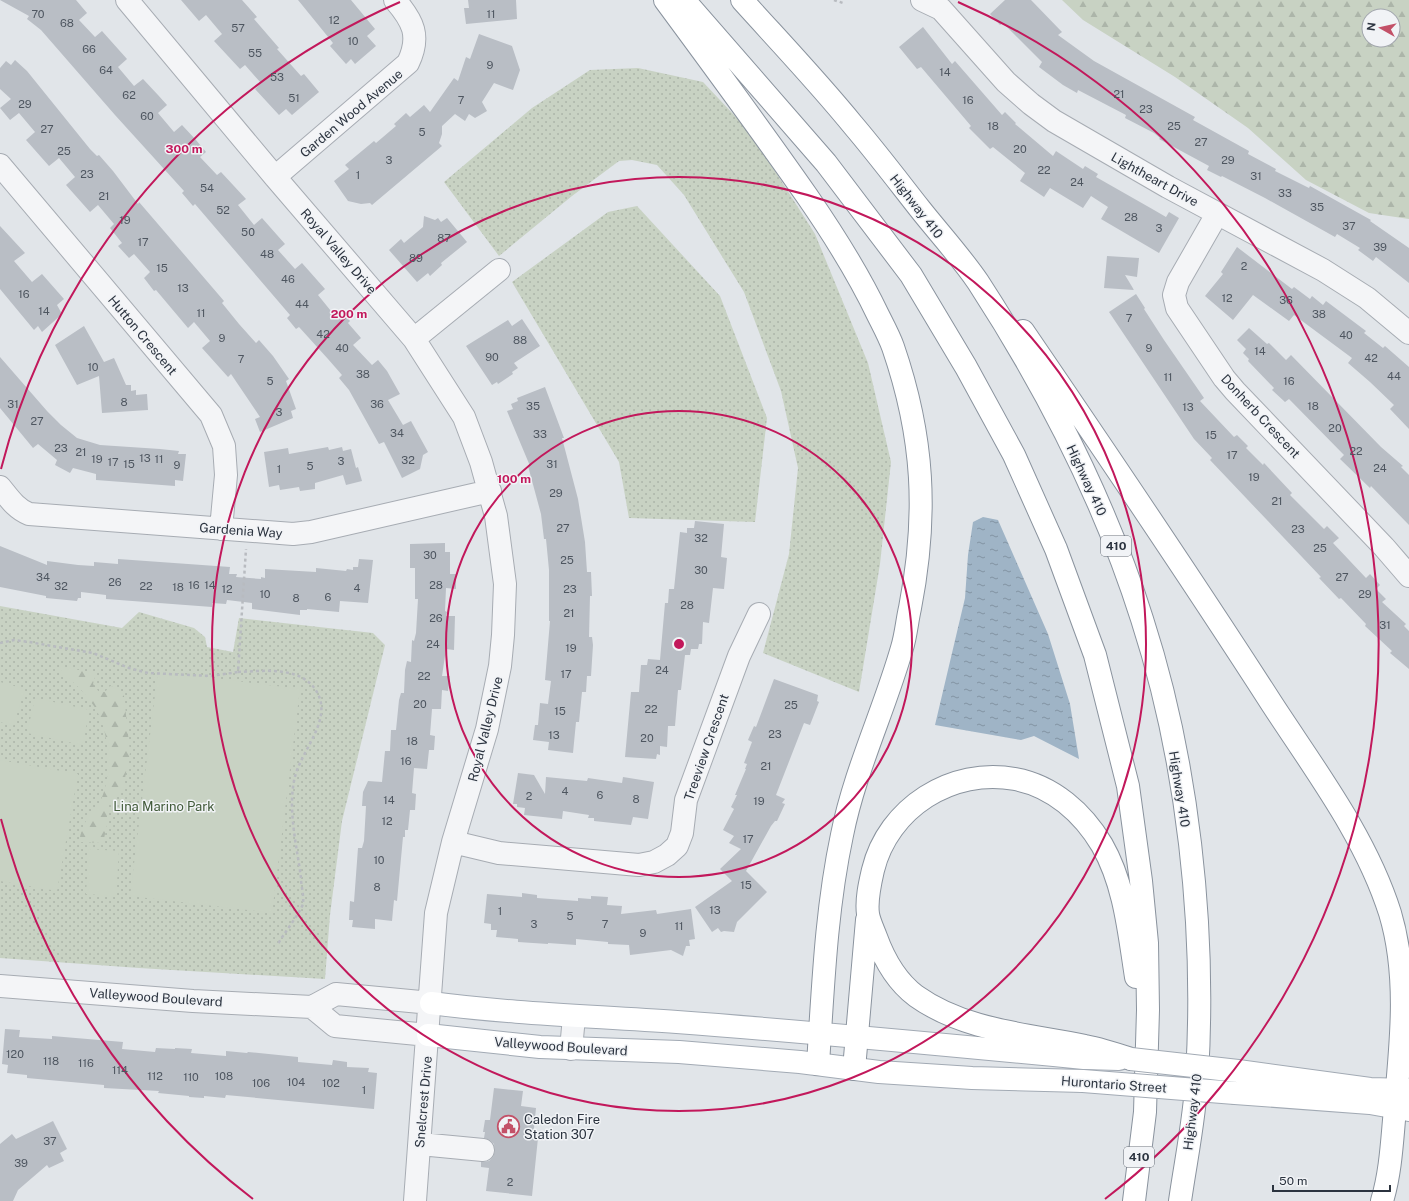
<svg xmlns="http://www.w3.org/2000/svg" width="1409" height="1201" font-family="'Public Sans',sans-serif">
  <defs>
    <pattern id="grass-dots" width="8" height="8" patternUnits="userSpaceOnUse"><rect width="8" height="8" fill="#c8d2c3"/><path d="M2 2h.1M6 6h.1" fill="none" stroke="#acb5a9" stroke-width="1.8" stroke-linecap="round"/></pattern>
    <pattern id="forest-firs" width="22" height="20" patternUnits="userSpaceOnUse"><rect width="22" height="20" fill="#c8d2c3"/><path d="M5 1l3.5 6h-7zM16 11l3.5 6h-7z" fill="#acb5a9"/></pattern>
    <pattern id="water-ripples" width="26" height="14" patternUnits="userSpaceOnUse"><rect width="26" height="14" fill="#9fb4c6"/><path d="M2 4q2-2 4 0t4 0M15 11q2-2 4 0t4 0" fill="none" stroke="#8293a2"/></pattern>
  </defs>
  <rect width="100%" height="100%" fill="#e1e5e9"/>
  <path fill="url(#grass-dots)" d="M638,68L703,82L750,132L815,234L868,363L891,462L880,564L859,692L763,653L789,554L798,468L781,391L744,292L684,195L657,165L632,160L619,161L572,196L499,256L444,182L532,108L590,70Z
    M637,206L720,296L767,418L755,522L629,518L619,462L512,282L608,212Z
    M0,606L122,628L139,612L194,628L205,637L207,647L233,652L239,618L373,633L385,645L342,821L330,915L325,979L139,968L0,958Z"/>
  <path fill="url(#forest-firs)" fill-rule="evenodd" d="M1062,0H1409V219L1369,213L1306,180L1248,128L1175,77L1083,20ZM1369,16H1393V40H1369Z
    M65,667L92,673L95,677L93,684L99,692H105L110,686L116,688L124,696L130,753L123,788L107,806V825L103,843L79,842C80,837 81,831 83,827C86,818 96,811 100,802C113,775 110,735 96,709C90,700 82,690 74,683C68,677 63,676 60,668Z"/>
  <path fill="#c8d2c3" d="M158,671L300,689L272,913L130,896Z
    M0,682L25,689L13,726L0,722Z
    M35,698L90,710L82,745L27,733Z
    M0,760L78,774L57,891L0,881Z
    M89,849L119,851L116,896L86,894Z"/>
  <path fill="url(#water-ripples)" d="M983,517L998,520L1048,634L1070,704L1079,759L1034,736L1021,740L935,725L965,598L968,555L973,522Z"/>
  <path fill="#b9bec5" d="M0,0H76L87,13L79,20L95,37L102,31L127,59L118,67L134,86L143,79L158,95L167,105L158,113L174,132L182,125L196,140L206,152L200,157L217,175L221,172L246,199L238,205L254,225L262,218L285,244L278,250L295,269L302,263L325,289L318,295L335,316L341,310L350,321L348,323L361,338L353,345L372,365L378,360L387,371L400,394L388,400L403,425L411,421L428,452L423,455L420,469L402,478L384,442L379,444L349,390L339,378L342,375L328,359L299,327L296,329L287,318L290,315L195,204L193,206L182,193L184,191L115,115L41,30L27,19L29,16Z
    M181,0H242L257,17L254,19L279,48L277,49L301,76L304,74L319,92L292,115L286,109L279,115L255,89L261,83L245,65L240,69L214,41L222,34L206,15L199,21Z
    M298,0H351L375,29L367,36L376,46L355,64L351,59L346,64L330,46L333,43Z
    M468,0H516L517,19L466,24L464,8H469Z
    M1005,0H1031L1062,32L1058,35L1094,61L1195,117L1193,120L1249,151L1248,154L1276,169L1275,171L1309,188L1310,186L1371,220L1370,221L1409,248V283L1376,257L1373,261L1358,250L1360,248L1337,234L1335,237L1265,198L1222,176L1221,177L1207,170L1209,166L1159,139L1160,138L1154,133L1125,118L1126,115L1078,90L1077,93L1063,85L1039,67L1042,62L1003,23L1000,25L990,14Z
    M923,27L952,64L955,61L1002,115L1005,112L1016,123L1015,124L1053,156L1056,151L1083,169L1085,166L1098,174L1096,177L1154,210L1166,217L1169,212L1179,218L1159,253L1101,219L1108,207L1091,196L1083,208L1050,188L1044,197L1020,181L1025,173L993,147L990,149L969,128L971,126L921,67L917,69L899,47Z
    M479,34L512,46L520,70L513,90L494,83L482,102L487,111L475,118L469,114L465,121L455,114L442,126V134L439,143L442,146L372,205L370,203L361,204L348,201L334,181L349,169L345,165L374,141L376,143L396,126L394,124L406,113L410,117L424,105L430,112L454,78L458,81L466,57L470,59Z
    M15,60L27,71L90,149L97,156L99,155L113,171L138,204L139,202L176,245L224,301L222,303L239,324L256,343L259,340L273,356L289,379L286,381L296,409L291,411L293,418L260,432L255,419L260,417L231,374L228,377L202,348L210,341L194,322L188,328L156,290L154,291L144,278L150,272L134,254L129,258L118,246L122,243L110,228L114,224L98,205L90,212L66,185L75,177L59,158L49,166L26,140L35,132L19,113L10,120L0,108L11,99L0,89V68L6,61L11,65Z
    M424,216L435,220L438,218L441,222L447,218L467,242L441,263L442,265L430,276L428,273L417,282L389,250L401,239L404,243L423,227Z
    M0,226L25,253L14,261L32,282L42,274L64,299L57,305L62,314L42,332L38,326L34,330L0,289Z
    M1237,247L1292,289L1294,287L1310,299L1312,296L1323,305L1326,301L1366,331L1364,333L1383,348L1385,346L1409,367V429L1390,409L1394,405L1370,382L1348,363L1352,358L1294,315L1289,321L1253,295L1233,320L1205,296L1223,274L1221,272Z
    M1107,256L1139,258L1137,277L1125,275L1134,290L1104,288Z
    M1136,294L1145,308L1144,309L1164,340L1204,398L1200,401L1234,437L1237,435L1248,446L1246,448L1263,465L1264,463L1292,493L1290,495L1324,529L1327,526L1339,538L1333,543L1366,578L1370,574L1380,585L1376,589L1386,599L1382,602L1406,624L1404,626L1409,631V669L1390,653L1392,651L1365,626L1366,624L1341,598L1339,599L1319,578L1321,577L1210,460L1212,458L1194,439L1109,312Z
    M522,319L540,346L514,363L518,368L512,372L513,374L498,384L497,382L492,385L466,346L508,320L512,326Z
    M84,326L104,362L114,358L126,385H131V391L136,390V395L147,394L148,410L102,413L99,376L77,385L55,345Z
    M1249,328L1267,344L1269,343L1286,360L1291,355L1381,447L1403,466L1401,467L1409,475V525L1371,486L1370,488L1340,459L1344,455L1289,399L1285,402L1272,390L1274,388L1248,361L1249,359L1243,353L1246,349L1237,340Z
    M0,357L47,411L61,425L77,438L100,445L160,449L179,451L178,454H186L183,481L175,480V486L96,480V474L73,468L70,473L55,465L57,460L38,444L33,448L0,408Z
    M545,387L564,438H562L578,499L585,542L587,572H591L592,596H590L589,637H592L593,645L591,676H587L586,692H582L579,722H576L573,753L548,750L549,742L533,740L535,725H538L540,703L548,704L551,681L545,680L550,621H549V570L546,539H544L541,514L528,466H530L507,411L513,409L511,404L518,401L517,398Z
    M328,447L329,450L342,447L343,451L351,449L356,468L358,467L362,481L346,485L343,475L315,483V489L300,491L299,487L280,490L279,485L269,487L264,452L288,448L289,454Z
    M695,521L724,524L721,557L727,558L724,589L713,588L709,623L703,622L702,644H699L698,649H691L690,655H685L681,690H678L675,726H668L667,747L660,746V755L657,754L656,759L625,757L631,692H639L641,665H647L648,659L660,660L665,603H668L669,589H674L680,532L687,533V528H694Z
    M445,543V552H450V574H456V589L446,588L445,611L447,612L446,616H455L454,650L446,649L442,676H450L448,691L442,690L441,709H432L430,735L435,736L434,750H429L427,769L414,768L412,793L416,794L415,810H410L408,830H405V837H403L397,901L394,900L392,921L375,919V929L352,927L353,920H349L350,901L354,902L358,848H362L364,841L366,806H362L363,792L368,781L382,782L385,751H390L391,730H396L399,700L401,693H404L405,670L407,661L411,662L412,640L414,641L416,633L418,599H415V568H410V544Z
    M0,546L47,565V561L78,565L94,566V562L118,564V559L230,567L229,574H237L236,577L261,579V577L265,578V569L316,572V568L346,571L347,569L353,570V567H358L359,559L373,560L368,603L340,601L339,612L307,609V610H300V615L252,609V603L227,600L226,604L212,603V607L106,599V595L81,592V598H78L77,601L46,598V596L0,587Z
    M774,679L818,695L817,701L819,702L810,725L804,723L776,795L785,799L782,803L785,804L777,821H775L771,826L746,871L767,892L737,922L734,932L724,931L721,932L718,928L712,932L695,907L732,881L720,869L741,849L729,843L734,836L723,830L734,809L731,807L737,795H735L746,769H745L747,764L744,763L752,742L748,740L754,726L756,727Z
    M518,773L534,775L545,794L546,777L587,781L588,778L622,783L623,777L654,782L648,819L633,817L631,825L594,821V818H588L589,815L563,811L562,819L524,815L525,808L517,807V804H513Z
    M522,893L537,895V898L578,901V898L591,899V896L608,897L607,905L622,906L621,914L656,910L657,914L691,909L695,939L689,940L690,946H686L683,956L671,950L630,955L629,945L608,944V942L576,939V945L548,943V944L518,942V939L496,937L497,930H491V924L484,923L487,894L522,897Z
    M5,1029L20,1030L19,1037L52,1039V1036L123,1042L122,1049L155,1052L156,1048L175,1049V1048L192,1049L191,1053L226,1056V1051L247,1053L248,1052L298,1057V1062L332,1065L333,1060L347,1062V1067L369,1068L368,1072L377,1073L374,1109L226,1095L225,1098L204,1096V1098L189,1097V1096L158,1093L159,1091L104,1088V1085L27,1078V1075L7,1073L8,1065L2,1064Z
    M494,1088L523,1091L521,1106L536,1108L533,1138H538L532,1196L486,1191L489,1168L481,1167V1162L489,1161L493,1157L495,1151L494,1144L490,1140L484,1138L485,1132H483L485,1120H490Z
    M53,1121L67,1149L60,1153L64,1161L49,1168L47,1165L18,1190L13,1201H0V1144L12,1134L16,1139Z"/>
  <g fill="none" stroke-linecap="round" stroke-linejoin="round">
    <defs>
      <path id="minor" d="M127,0L275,177L414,339L464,417L481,462L496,516L505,584L503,635L500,666L487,729L453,842L436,913L415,1201
        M922,0L941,9L1006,82L1031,104L1054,121L1168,187L1323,270L1367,298L1409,333
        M0,165L211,415L224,446L226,475L221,529
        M275,177L408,63C421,36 413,21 395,0
        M1217,214L1178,282L1174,295L1177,308L1224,378L1235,391L1384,547L1409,576
        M414,339L499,270
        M0,487C9,498 16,509 29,514L293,534L311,532L490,491
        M453,842L499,853L639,865L654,862L667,855L677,846L682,833L686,800L739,656L759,614
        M0,986L193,1001L312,1007L336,994L431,1003
        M312,1007L335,1026L428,1035
        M571,1049L574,1017
        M420,1144L483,1150"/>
      <path id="major" d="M431,1003C513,1014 595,1016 677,1022C813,1032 949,1045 1084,1058L1119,1059
        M428,1035L540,1047L679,1052L800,1062L879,1072L972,1078L1083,1081
        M1238,1071L1370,1089L1409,1090
        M1235,1093L1370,1103L1409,1110"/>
      <path id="highway" d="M665,0C713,65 761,130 807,196C834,235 858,273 878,315C883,325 889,336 893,347C924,437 928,515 910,608C907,621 906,635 902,648C884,711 855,770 842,835C826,910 823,988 818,1064
        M684,0L826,163L911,275L966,367L1014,455L1056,549L1095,655L1128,786L1141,881L1147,943L1148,1010L1145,1112L1134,1201
        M742,0C779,41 818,82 853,125C876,152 898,181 920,209C939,233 961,257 978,282C1045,385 1105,502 1142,619C1188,761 1206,926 1197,1075C1195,1117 1186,1159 1180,1201
        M1023,331C1107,454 1191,578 1272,704C1315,770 1366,837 1390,913C1409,976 1401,1044 1395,1109C1392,1140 1391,1171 1382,1201
        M1131,1059C1116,1054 1101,1049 1085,1046C1028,1034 965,1031 916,996C896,981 884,959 876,937C873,929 869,921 868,914C866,900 870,883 873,870C888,808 952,767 1015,779C1053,786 1083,813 1102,845C1125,885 1129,933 1136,977
        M854,1069L867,920"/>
    </defs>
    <use href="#minor" stroke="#a7acb3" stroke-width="24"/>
    <use href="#major" stroke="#a2aab4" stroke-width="24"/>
    <use href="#highway" stroke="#8a939e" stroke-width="24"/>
    <path stroke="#b8bbc0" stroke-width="2.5" stroke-dasharray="3 3" stroke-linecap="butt" d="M834,0L843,3
      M0,643L14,640L29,642L93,653L129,668L148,673L211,676L238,672L246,549
      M238,672C263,671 299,666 315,689C336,719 299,751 294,781C288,812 297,847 301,878C301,886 304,895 303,903C303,909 282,936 278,944"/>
    <use href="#minor" stroke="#f4f5f7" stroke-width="22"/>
    <use href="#major" stroke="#fff" stroke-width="22"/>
    <use href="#highway" stroke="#fff" stroke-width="22"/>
    <defs>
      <path id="major-bridge" d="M1131,1059L1238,1071
        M1083,1081L1235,1093"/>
    </defs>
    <use href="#major-bridge" stroke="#a2aab4" stroke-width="24" stroke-linecap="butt"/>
    <use href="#major-bridge" stroke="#fff" stroke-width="22"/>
  </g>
  <g fill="none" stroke="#c2185b" stroke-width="2">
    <circle cx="679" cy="644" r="233"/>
    <circle cx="679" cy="644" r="467"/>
    <path d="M253 1199A700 700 0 0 1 1 819M1 469A700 700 0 0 1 400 2M958 2A700 700 0 0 1 1105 1199"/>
  </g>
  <defs>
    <symbol id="civic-ring" viewBox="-11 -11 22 22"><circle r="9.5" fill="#f1f3f6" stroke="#c35168" stroke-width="1.5"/><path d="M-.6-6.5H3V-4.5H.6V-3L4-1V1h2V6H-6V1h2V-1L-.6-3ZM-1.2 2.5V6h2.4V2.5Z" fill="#c35168"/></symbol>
  </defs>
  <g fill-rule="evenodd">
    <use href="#civic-ring" x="496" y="1114" width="25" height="25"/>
  </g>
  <g text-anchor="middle" stroke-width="3" stroke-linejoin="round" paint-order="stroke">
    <g font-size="11" fill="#4e5660">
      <text x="38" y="18">70</text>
      <text x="491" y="18">11</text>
      <text x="334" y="24">12</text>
      <text x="67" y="27">68</text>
      <text x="238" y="32">57</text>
      <text x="353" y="45">10</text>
      <text x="89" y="53">66</text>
      <text x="255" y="57">55</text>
      <text x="490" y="69">9</text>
      <text x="106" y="74">64</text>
      <text x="945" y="76">14</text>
      <text x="277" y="81">53</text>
      <text x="1119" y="98">21</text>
      <text x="129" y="99">62</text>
      <text x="294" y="102">51</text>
      <text x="461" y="104">7</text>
      <text x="968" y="104">16</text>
      <text x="25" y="108">29</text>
      <text x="1146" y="113">23</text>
      <text x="147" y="120">60</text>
      <text x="993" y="130">18</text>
      <text x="1174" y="130">25</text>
      <text x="47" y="133">27</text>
      <text x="422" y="136">5</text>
      <text x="1201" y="146">27</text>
      <text x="1020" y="153">20</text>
      <text x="64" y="155">25</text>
      <text x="389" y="164">3</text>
      <text x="1228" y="164">29</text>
      <text x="1044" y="174">22</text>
      <text x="87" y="178">23</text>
      <text x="358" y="179">1</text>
      <text x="1256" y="180">31</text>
      <text x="1077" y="186">24</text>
      <text x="207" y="192">54</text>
      <text x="1285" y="197">33</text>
      <text x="104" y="200">21</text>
      <text x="1317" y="211">35</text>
      <text x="223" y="214">52</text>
      <text x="1131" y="221">28</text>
      <text x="125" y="224">19</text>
      <text x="1349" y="230">37</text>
      <text x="1159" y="232">3</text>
      <text x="248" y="236">50</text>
      <text x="444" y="242">87</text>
      <text x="143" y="246">17</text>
      <text x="1380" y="251">39</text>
      <text x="267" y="258">48</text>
      <text x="416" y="262">89</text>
      <text x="1244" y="270">2</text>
      <text x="162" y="272">15</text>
      <text x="288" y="283">46</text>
      <text x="183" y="292">13</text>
      <text x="24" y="298">16</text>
      <text x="1227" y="302">12</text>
      <text x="1286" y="304">36</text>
      <text x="302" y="308">44</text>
      <text x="44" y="315">14</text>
      <text x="201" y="317">11</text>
      <text x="1319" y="318">38</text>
      <text x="1129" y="322">7</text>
      <text x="323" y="338">42</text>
      <text x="1346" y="339">40</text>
      <text x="222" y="342">9</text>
      <text x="520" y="344">88</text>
      <text x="342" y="352">40</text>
      <text x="1149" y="352">9</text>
      <text x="1260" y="355">14</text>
      <text x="492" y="361">90</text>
      <text x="1371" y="362">42</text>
      <text x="241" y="363">7</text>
      <text x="93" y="371">10</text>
      <text x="363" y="378">38</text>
      <text x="1394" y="380">44</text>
      <text x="1168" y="381">11</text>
      <text x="270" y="385">5</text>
      <text x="1289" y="385">16</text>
      <text x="124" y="406">8</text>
      <text x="13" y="408">31</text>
      <text x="377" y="408">36</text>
      <text x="533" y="410">35</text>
      <text x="1313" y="410">18</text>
      <text x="1188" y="411">13</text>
      <text x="279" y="416">3</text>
      <text x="37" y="425">27</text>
      <text x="1335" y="432">20</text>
      <text x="397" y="437">34</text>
      <text x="540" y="438">33</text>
      <text x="1211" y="439">15</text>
      <text x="61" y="452">23</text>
      <text x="1356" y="455">22</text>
      <text x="81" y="456">21</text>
      <text x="1232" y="459">17</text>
      <text x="145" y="462">13</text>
      <text x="97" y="463">19</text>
      <text x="159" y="463">11</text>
      <text x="408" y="464">32</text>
      <text x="341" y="465">3</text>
      <text x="113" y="466">17</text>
      <text x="129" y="468">15</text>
      <text x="552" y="468">31</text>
      <text x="177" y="469">9</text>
      <text x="310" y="470">5</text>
      <text x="1380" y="472">24</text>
      <text x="279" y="473">1</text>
      <text x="1254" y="481">19</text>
      <text x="556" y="497">29</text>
      <text x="1277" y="505">21</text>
      <text x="563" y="532">27</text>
      <text x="1298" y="533">23</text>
      <text x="701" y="542">32</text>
      <text x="1320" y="552">25</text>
      <text x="430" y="559">30</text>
      <text x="567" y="564">25</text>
      <text x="701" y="574">30</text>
      <text x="43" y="581">34</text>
      <text x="1342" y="581">27</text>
      <text x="115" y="586">26</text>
      <text x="194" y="589">16</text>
      <text x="210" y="589">14</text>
      <text x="436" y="589">28</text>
      <text x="61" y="590">32</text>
      <text x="146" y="590">22</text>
      <text x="178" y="591">18</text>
      <text x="357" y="592">4</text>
      <text x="227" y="593">12</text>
      <text x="570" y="593">23</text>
      <text x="265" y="598">10</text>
      <text x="1365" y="598">29</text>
      <text x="328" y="601">6</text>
      <text x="296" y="602">8</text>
      <text x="687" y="609">28</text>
      <text x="569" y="617">21</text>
      <text x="436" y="622">26</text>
      <text x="1385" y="629">31</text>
      <text x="433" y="648">24</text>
      <text x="571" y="652">19</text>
      <text x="662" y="674">24</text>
      <text x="566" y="678">17</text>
      <text x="424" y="680">22</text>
      <text x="420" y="708">20</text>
      <text x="791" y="709">25</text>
      <text x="651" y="713">22</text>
      <text x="560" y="715">15</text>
      <text x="775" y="738">23</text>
      <text x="554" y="739">13</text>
      <text x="647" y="742">20</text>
      <text x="412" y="745">18</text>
      <text x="406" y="765">16</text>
      <text x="766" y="770">21</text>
      <text x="565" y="795">4</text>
      <text x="600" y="799">6</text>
      <text x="529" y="800">2</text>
      <text x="636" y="803">8</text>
      <text x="389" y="804">14</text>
      <text x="759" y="805">19</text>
      <text x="387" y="825">12</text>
      <text x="748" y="843">17</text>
      <text x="379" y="864">10</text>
      <text x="746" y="889">15</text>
      <text x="377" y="891">8</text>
      <text x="715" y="914">13</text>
      <text x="500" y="915">1</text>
      <text x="570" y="920">5</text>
      <text x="534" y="928">3</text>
      <text x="605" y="928">7</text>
      <text x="679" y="930">11</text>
      <text x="643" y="937">9</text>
      <text x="15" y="1058">120</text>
      <text x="51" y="1065">118</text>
      <text x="86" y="1067">116</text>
      <text x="120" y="1074">114</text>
      <text x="155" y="1080">112</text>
      <text x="224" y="1080">108</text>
      <text x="191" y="1081">110</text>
      <text x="296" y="1086">104</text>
      <text x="261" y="1087">106</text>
      <text x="331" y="1087">102</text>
      <text x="364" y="1094">1</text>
      <text x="50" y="1145">37</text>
      <text x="21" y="1167">39</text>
      <text x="510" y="1186">2</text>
    </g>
    <g fill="#f1f3f6" stroke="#666d76" stroke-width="1">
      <rect x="1101" y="536" width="30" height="20" rx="3"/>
      <rect x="1124" y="1147" width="30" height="20" rx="3"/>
    </g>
    <g font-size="12" font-weight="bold" fill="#2b333f">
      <text x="1116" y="550">410</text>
      <text x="1139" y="1161">410</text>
    </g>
    <g font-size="13" fill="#2b333f" stroke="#f1f3f6">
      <text transform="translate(351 113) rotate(-40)" y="5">Garden Wood Avenue</text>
      <text transform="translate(1155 179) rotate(29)" y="5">Lightheart Drive</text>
      <text transform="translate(917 206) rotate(52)" y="5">Highway 410</text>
      <text transform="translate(339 251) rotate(49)" y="5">Royal Valley Drive</text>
      <text transform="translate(143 335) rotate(50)" y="5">Hutton Crescent</text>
      <text transform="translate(1261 416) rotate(47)" y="5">Donherb Crescent</text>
      <text transform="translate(1087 480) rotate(65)" y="5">Highway 410</text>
      <text transform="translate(241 530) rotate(4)" y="5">Gardenia Way</text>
      <text transform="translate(485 729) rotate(-76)" y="5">Royal Valley Drive</text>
      <text transform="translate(706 747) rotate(-71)" y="5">Treeview Crescent</text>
      <text transform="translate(1180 789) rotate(81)" y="5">Highway 410</text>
      <text transform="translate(156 997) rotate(4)" y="5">Valleywood Boulevard</text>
      <text transform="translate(561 1046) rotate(4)" y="5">Valleywood Boulevard</text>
      <text transform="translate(1114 1084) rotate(4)" y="5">Hurontario Street</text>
      <text transform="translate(423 1102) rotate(-85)" y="5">Snelcrest Drive</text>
      <text transform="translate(1192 1112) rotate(-83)" y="5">Highway 410</text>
    </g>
    <g font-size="13" fill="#415a39" stroke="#f1f3f6">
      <text x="164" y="811">Lina Marino Park</text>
    </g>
    <g font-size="13" fill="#2b333f" stroke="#f1f3f6" text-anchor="start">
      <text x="524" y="1124">Caledon Fire<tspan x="524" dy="15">Station 307</tspan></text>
    </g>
  </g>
  <circle cx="679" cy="644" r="6" fill="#c2185b" stroke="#f1f3f6" stroke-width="2"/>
  <g font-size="12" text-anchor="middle" font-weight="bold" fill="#c2185b" stroke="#f1f3f6" stroke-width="3" stroke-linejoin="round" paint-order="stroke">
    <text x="184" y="153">300 m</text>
    <text x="349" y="318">200 m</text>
    <text x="514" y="483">100 m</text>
  </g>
  <g transform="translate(1381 28) rotate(278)"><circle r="19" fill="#f1f3f6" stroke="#a2a6ad"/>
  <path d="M0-3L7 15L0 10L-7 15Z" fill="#c35168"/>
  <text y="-6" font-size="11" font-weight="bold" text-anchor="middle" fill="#2b333f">N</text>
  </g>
  <path d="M1273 1185v6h117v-6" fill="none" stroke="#2b333f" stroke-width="2"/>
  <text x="1279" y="1185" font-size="12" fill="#2b333f" stroke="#f1f3f6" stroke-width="3" paint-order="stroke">50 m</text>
</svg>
